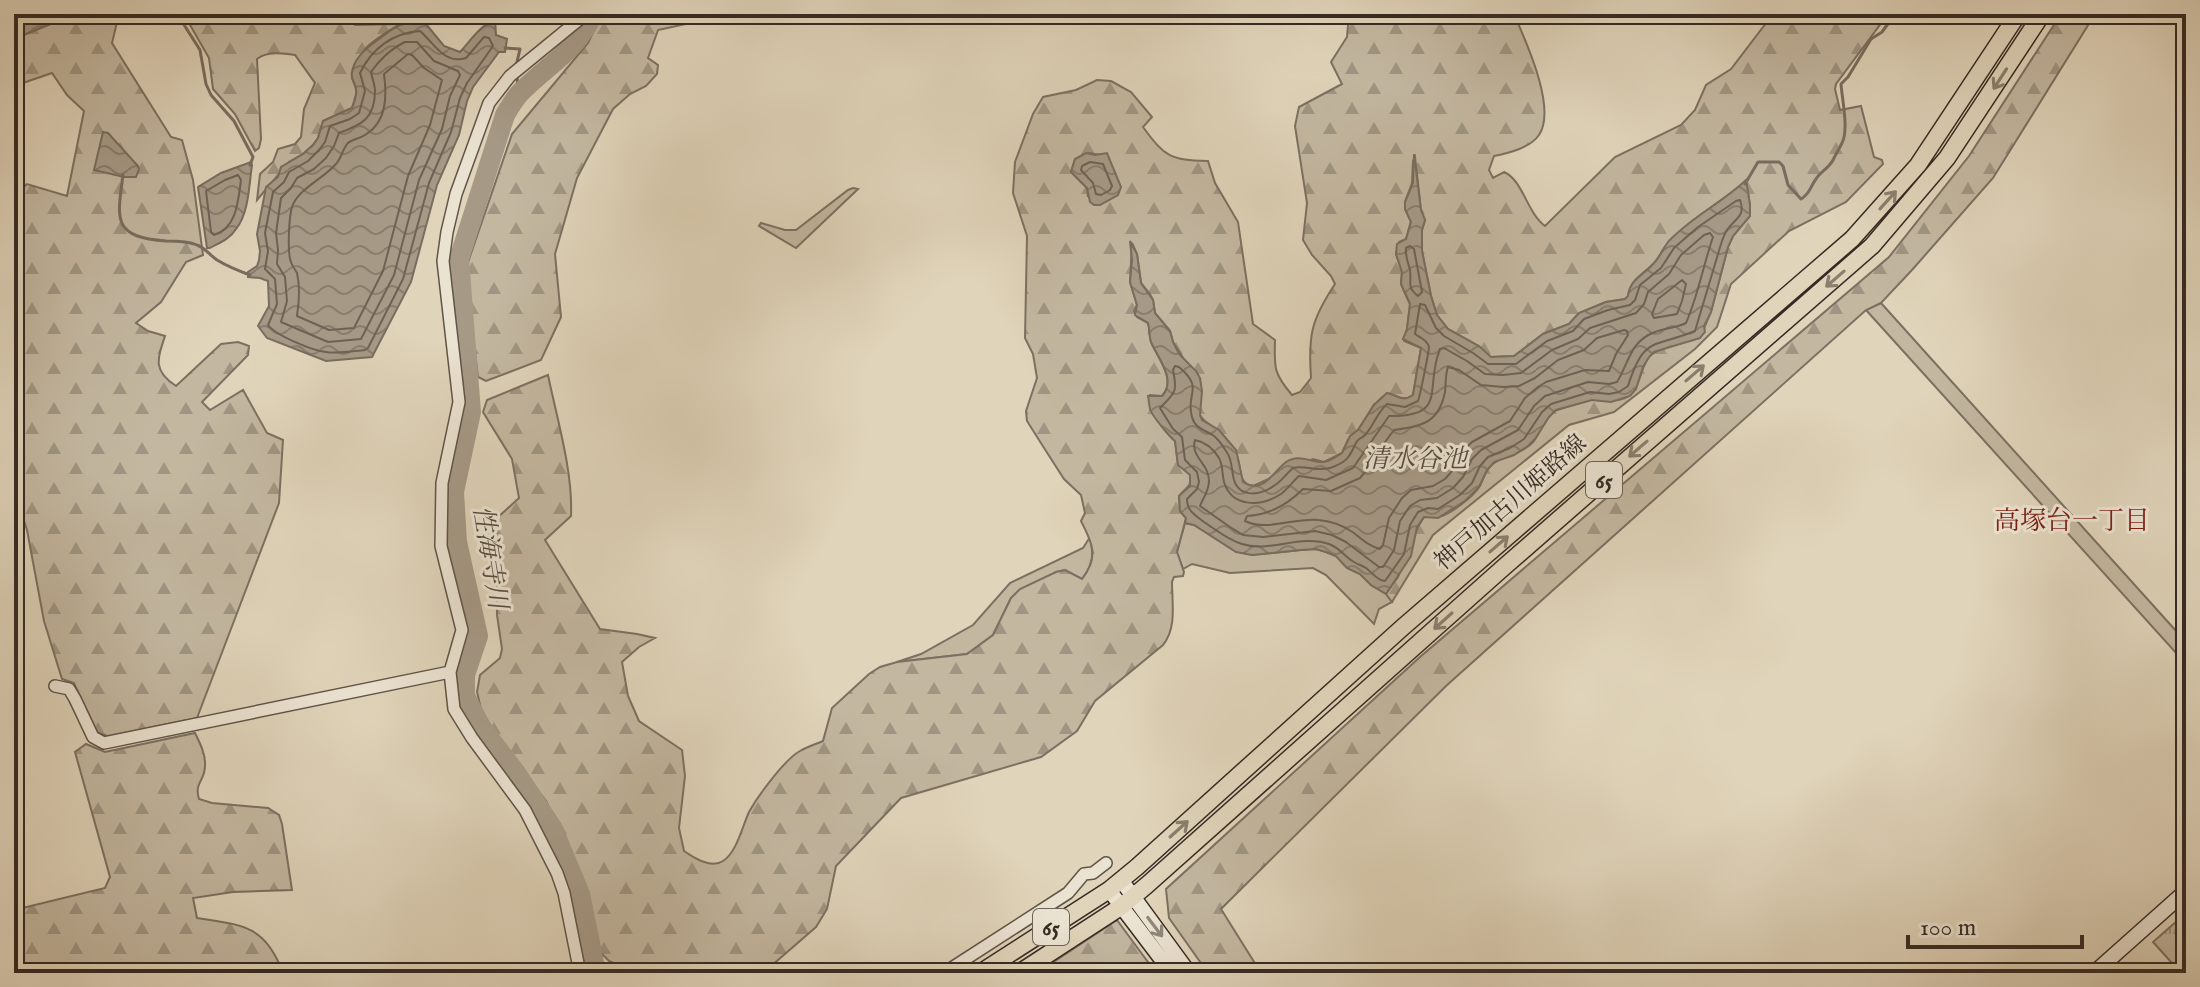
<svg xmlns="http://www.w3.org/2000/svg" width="2200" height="987" font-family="'IM FELL English','Noto Serif JP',serif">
  <defs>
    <pattern id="forest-firs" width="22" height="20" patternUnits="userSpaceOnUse" patternTransform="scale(2)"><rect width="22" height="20" fill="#c3b7a0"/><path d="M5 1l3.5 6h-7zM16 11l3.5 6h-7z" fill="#9f9582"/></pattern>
    <pattern id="park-tufts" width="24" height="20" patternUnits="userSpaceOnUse" patternTransform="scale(2)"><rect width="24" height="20" fill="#c3b7a0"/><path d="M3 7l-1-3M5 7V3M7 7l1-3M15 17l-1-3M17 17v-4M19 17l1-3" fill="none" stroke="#9f9582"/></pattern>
    <pattern id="water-waves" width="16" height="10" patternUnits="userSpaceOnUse" patternTransform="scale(2)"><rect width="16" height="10" fill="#a69a87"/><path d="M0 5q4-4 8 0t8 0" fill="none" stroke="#887e6e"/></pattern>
  </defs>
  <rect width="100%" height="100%" fill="#e0d4ba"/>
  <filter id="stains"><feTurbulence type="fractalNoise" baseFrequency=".0025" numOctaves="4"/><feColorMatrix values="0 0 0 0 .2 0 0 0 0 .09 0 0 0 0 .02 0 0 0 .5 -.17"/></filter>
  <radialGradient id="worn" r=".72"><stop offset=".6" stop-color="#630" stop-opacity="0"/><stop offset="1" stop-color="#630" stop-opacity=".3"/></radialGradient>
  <path fill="#c3b7a0" stroke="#7c7062" stroke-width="2" d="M853,188L858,189L796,248L759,226L761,223L785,230H796L848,190Z
    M1881,303L2186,642V664L1866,310Z
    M1185,523L1194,525L1236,551L1252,555L1301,550L1316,549L1326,552L1336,556L1347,568L1360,574L1371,585L1386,594L1392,602L1379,609L1374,624L1326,575L1313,568L1230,573L1192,564L1183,569L1177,552Z
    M1090,537C1094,554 1093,565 1082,579L1065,570L1056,572L1011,598L993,635L967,654L897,662L921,654L973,625L1010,583L1083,548Z"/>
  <path fill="url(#forest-firs)" stroke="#7c7062" stroke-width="2" fill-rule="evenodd" d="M92,14H119L112,43L171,137L182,140L193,180L203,255L186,262L161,302L136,323L148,331L165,336C157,360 153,371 176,386L221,344L238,342L249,346L248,355L202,402L210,410L243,390L267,433L283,440L279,503L197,718L108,736L97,733L74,683L62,679L44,621L27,530L14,489V196L27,184L67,196L84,111L67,95L52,73L14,86V39L60,20L77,16L89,18Z
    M186,14H355V25L401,24C391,29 374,40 367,47C360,54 356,69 352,78L357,91L352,108L323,121L318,138L313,145L303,154L289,162L257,200L260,174L273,162L278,149L295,144L301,137L304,109L315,83L295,55C283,53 267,51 257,59L261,139L259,148L255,151L235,114L213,89L209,58L186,18Z
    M602,14H699L690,23L658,30L648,58L658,65L657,74L646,86L630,94L613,109L577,178L555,254L561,317L541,360L486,381L478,377L465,271L512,134L588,43Z
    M1349,14H1514C1526,42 1557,108 1539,135C1530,148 1509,153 1494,156L1489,170L1493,178L1504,172C1523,180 1527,213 1545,226L1615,157L1681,125L1695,110L1706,85L1731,69L1773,14H1888L1836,84L1835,89L1840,110L1861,106L1874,157L1882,160L1883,164L1846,202L1789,231L1731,284L1717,327L1695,349L1614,412L1569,425L1433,535L1392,602L1386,594L1398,577L1418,527L1424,517C1430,516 1436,518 1442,516C1453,512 1474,496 1480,486C1485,476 1486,467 1497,461C1509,454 1524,453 1534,441C1540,432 1544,418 1555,411C1556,410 1587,401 1589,400C1601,399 1614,403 1625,398C1641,391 1639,369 1649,357C1658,346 1686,343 1700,338L1711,312L1728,247L1733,236L1750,216V205L1746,181C1721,203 1690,218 1668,243C1662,249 1660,257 1654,263C1643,275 1630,279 1628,296L1625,299L1606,302L1579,313L1569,324L1543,334L1514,356L1490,357L1478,346L1448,329L1437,315L1431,296L1422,251V230L1425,220L1421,210L1415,157L1413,161L1412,183L1405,202V209L1411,221L1406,239L1399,242L1396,254L1402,272L1401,284L1410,304L1407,329L1404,341L1421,348L1413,395C1402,403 1397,394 1387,393L1374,405L1358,430L1348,440L1342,453L1324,462L1313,459L1253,486C1236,483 1243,466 1236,454C1231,447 1226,438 1220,432C1213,425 1205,424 1200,415L1185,361L1173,342L1170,331L1155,313L1153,300L1150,294L1141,283L1137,254L1132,243L1130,282L1137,305L1134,311L1137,317L1148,323C1150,329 1149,336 1151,342C1158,359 1177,380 1162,396L1150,395C1152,414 1161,428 1175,441L1178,465L1190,474C1192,488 1186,487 1179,496L1180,511L1186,518L1177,552L1184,572L1183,576L1174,577L1172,582C1172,603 1177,628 1163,645L1095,701L1077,731L1041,757L901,798L836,866L827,909L816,927L763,973H636L609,961L601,953L582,876L546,801L494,732L481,709L477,692L480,675L500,658L502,649L497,615L496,519L519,498L512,459L483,412L487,400L548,375C557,419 573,471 571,516L545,540L600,629L637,634L655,638L639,647L622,662L628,696L639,721L682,750L685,776L679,828L684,851C694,858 711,869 723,861C737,852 742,827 749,812C758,796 784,760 800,751C807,747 816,744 823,741L832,708L869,674L880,667L897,662L967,654L993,635L1011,598L1020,589L1056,572L1065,570L1082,579C1099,557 1093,544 1081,521L1085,513L1081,495L1064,479L1046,451L1027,421L1026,411L1037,378L1033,354L1025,338L1027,236L1013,193L1015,162L1033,114L1043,97L1076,90L1097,80L1111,81L1131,92L1152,117L1143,127C1165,157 1170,160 1208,161L1215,183L1238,222L1253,324L1275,340C1274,368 1274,374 1292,395L1300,392L1311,378C1308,336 1311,320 1335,284L1331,276L1312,255L1303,240L1307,203L1295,126L1299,107L1342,84L1331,62L1347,37ZM1089,153L1101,155L1088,197L1087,188L1071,172L1075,160Z
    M2061,14H2095L1993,178L1912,270L1881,303L1866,310L1446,686L1221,909L1261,973H1208L1169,918L1166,889L1420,657L1889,257L1969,156Z
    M195,733C200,743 206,755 205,766C205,781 194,782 199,799L212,803L268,808L279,815L282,824L292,890L233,892L193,898L197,918C241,925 265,924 283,973H26L14,924V910L105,888L110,877L75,752L86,744L105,752Z
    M1117,920L1156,973H1037Z"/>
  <path fill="url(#park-tufts)" stroke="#7c7062" stroke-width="2" d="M2186,913V973H2181L2153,942Z"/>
  <path fill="url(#water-waves)" stroke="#796d5f" stroke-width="2" d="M29,14H92L87,20H83L77,16L60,20L14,39V24Z
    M495,19L496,35L507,39L505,52H499L473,87L467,101L459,135L437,185L411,282L372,357L326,361L267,338L258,326L269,306L268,281L260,278L248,277V272L257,266L259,260L260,251L257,234L266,187L278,177L281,167L303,154L313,145L318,138L323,121L352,108C354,103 357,96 356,90C356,83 350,79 352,72C354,59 365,49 375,42C393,29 400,19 426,24L444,46L460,52C471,40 480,26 495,19Z
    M103,132L108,133L138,166L139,169L136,177H124L94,170Z
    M1086,153L1095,155L1107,153L1121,187L1118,195L1100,205H1094L1090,202L1087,188L1071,172L1075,159Z
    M1414,154L1421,210L1425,220L1422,230V251L1431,296L1437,315L1448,329L1479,346L1491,357L1514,356L1543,334L1569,324L1579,313L1606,302L1625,299L1628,296C1630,279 1644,275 1654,263C1660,257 1663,249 1668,242C1690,218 1722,203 1746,180L1750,205V216L1733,236L1728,247L1711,312L1704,326L1705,332L1700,338L1654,352L1649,357L1643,367L1636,389L1630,396L1611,402L1592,400L1556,410L1549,417L1535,439L1528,446L1514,455L1494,462L1487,470L1479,487L1465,501L1438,518L1424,517L1417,527L1411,556L1386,594L1371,585L1360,574L1347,568L1336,556L1326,552L1316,549L1301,550L1252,555L1236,552L1194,525L1185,523L1186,518L1180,511L1179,496L1190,486V475L1178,465L1175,441C1170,437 1153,417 1151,411C1149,409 1149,399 1148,396H1162C1177,380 1158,358 1151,342C1149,336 1150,330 1148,323L1135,315L1137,305L1130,282L1132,260L1130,241L1137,254L1141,283L1153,300L1155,313L1170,331L1173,342L1179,354L1196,371L1200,378L1202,391L1200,415L1202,420L1219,430L1236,450L1243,482C1263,495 1274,471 1286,462C1299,453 1312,463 1324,462C1330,461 1337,456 1342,453L1350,436L1358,430L1374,405L1387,393C1397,395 1402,403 1413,395L1421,348L1403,339L1407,329L1410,304L1401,284L1402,272L1396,254L1397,244L1406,239L1411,222L1405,209V202L1413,183Z
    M251,162L252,165C249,185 249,213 236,229C230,239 219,243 210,248H207L198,187L221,173Z"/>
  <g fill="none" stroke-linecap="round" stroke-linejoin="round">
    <path stroke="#6e6255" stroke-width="2" d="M420,31C434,43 444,65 466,58L484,37L489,38L493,46L467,83L460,98L451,132L429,183L403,279L368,348L365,350C353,351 338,354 326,352C313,351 275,335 268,325L277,304L275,279L265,269L268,251L265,233L273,192L284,182L289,172L308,161L319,150L325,142L330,126L350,119L359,113L365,91L360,73C372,48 393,33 420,31Z
      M405,42H417L434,61L458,71L460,75L450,96L442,129L419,180L394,275L361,339L328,342L281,322L287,301L285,277L277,264L278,250L276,233L281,198L291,188L297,178L314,169L326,158L334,146L339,133C361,125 375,119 375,91C375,85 372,78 371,72C379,60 392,48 405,42Z
      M408,54L412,55L424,68L442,80L430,125L408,176L383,271L354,328L329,330L297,316C299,303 300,286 297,273C295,269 292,266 291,262C287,253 289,217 292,207C298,189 323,179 336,164C341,159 343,148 348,143C351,140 361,138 365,135C387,122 387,96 384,74Z
      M1090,162L1103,164L1112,186L1110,190L1101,195L1096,194L1093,183L1081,170L1082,166Z
      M238,175L241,180C238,201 237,228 214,235L211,232L206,191L225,180Z
      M1740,200C1746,217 1735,218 1727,230C1725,233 1722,241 1721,244L1695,331C1654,348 1644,335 1628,386L1619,392L1609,394L1590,392L1551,404L1542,412L1524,439L1510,448L1488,457L1480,466L1472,483L1460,495L1438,509L1428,508L1418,512L1410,525L1404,554L1385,581C1376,580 1373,573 1366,568C1361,565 1359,565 1354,562C1345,557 1340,548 1329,544C1300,534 1270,553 1242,544C1228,540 1216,530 1204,522C1195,515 1187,511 1187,499L1197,489L1199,482L1197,472L1185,460L1182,437L1173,429L1160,408C1174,393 1178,394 1173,370L1175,366L1179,367C1205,389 1185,393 1192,417C1195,429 1206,430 1214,436C1219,440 1223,446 1226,451C1233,460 1231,470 1234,480C1240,499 1262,495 1275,485C1282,481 1287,473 1293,468C1305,465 1318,472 1330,468C1347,462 1349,458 1356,443C1359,437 1360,440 1365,435C1374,425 1377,413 1387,404L1405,407L1418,401C1420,396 1429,351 1429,347C1428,340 1419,337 1415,334L1420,304L1425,305L1436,328L1444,336L1473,353L1488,364H1516L1547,341L1573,331L1584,319L1608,310L1630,305L1635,300L1640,285L1661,268L1674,248L1698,227L1736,201Z
      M1710,233L1713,237C1703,266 1698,296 1686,323C1676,328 1665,328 1655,332C1630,341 1629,363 1617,382L1609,384L1588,382L1545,396L1534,406L1518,430L1481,450L1472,459L1463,477L1453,488L1437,498L1420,500L1410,506L1400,521L1394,550L1383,567H1379L1346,542L1332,535L1315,531L1263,537L1243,535L1230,527L1200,506C1203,498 1209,491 1209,481C1209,463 1190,457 1195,440C1205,442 1213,448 1219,458C1223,465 1222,474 1224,482C1232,508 1261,507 1281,494C1288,489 1292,482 1299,476L1326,480L1353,468L1389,416C1449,417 1424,388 1440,349L1444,348L1467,361L1485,374L1503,375L1521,373L1552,350L1578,339L1590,328L1636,313L1644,304L1648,292L1669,274L1681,255L1704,235Z
      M1410,246L1414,249L1422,292L1418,296C1406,286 1412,284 1410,270C1408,262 1405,256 1406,248Z
      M1682,280L1686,284L1682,301L1677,314L1654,318L1652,314L1658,299Z
      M1624,330L1627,331L1628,335L1616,354L1609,371L1585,370L1546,382L1538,387L1525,398L1510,421L1472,442L1462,452L1453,470L1445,479L1433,486L1411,490L1402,498L1389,518L1383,545L1380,549C1369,546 1363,540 1354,533C1344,526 1331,521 1319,520C1295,517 1267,532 1245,521L1247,516C1270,515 1287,505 1303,489L1331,491L1360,478L1370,466L1376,454L1394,430C1422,426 1439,423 1445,392C1446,383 1445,375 1448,367L1459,370L1481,385L1503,387L1519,386L1535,378L1558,360L1584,350L1597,338Z"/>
    <path stroke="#796d5f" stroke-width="3" d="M180,14L181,20L200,50L206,84L211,95L234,121L253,157L250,165
      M505,48L520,49L516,66
      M517,74L518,95
      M123,175C117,220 112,237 166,241C176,241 188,241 197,245C205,248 210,255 217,260C227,266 239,271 250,275
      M1745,184L1758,162H1779L1783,166L1788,185L1801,199C1810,194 1810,187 1816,179C1820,172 1829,168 1833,160C1836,154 1839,149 1842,143C1849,130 1842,99 1841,84L1848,77L1871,39L1882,32L1895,14"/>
    <path stroke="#a69a87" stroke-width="20" d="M593,14C575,53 547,65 519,94C514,100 509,108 505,115L459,259L471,412L454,492L457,542L478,636L465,675V696L481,727L516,773L553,829L580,894L596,973"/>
    <defs>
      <path id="street" d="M55,686L69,689L75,699L93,737L104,743L450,672
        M580,973L564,893L557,873L525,810L472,738L454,709L450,672L462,630L441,546L442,483L459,402L443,261L447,232L456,194L489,103L510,76L581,18L583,14
        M944,973L1068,893L1084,874L1093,873L1106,863"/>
      <path id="secondary" d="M1121,880L1189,973
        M1109,890L1172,973
        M2094,973L2186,891"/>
      <path id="primary" d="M980,973L1109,890L1137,867L1403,627L1852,239L1918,165L2018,14
        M1019,973L1122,906L1147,885L1504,567L1872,246L1947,158L2042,14"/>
    </defs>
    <use href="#street" stroke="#605449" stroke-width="14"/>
    <use href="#secondary" stroke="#352a23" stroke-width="17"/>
    <use href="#primary" stroke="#352a23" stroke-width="19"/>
    <use href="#street" stroke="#ebe3d2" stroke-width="11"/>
    <use href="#secondary" stroke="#ebe3d2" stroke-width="14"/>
    <use href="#primary" stroke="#e0d4ba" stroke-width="16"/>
  </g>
  <defs><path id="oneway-shaft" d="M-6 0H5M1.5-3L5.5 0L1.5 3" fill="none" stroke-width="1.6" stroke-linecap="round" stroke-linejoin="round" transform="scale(2)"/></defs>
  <g stroke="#8a7f6e">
    <use href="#oneway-shaft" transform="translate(2000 79) rotate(123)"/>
    <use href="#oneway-shaft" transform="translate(1888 200) rotate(-48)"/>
    <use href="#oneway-shaft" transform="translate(1835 279) rotate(139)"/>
    <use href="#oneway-shaft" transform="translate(1695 373) rotate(-41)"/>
    <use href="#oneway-shaft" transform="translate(1638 449) rotate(139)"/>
    <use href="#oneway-shaft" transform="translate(1499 544) rotate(-41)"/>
    <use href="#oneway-shaft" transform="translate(1443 621) rotate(138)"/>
    <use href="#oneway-shaft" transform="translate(1179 829) rotate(-42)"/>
  </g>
  <use stroke="#90867a" href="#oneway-shaft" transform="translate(1155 927) rotate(53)"/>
  <g text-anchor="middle" stroke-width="6" stroke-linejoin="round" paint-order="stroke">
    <g fill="#ebe3d2" stroke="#6c6258" stroke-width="2">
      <rect x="1586" y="462" width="36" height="36" rx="6"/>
      <rect x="1033" y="909" width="36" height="36" rx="6"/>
    </g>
    <g font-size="22" font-weight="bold" fill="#352a23">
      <text x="1604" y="488">65</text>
      <text x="1051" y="935">65</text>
    </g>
    <g font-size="24" fill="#352a23" stroke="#ebe3d2">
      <text transform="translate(1510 502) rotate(-41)" y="8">神戸加古川姫路線</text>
    </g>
    <g font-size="26" font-style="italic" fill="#574c41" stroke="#ebe3d2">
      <text x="1415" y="467">清水谷池</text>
      <text transform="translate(491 557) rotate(81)" y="9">性海寺川</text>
    </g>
    <g font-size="26" fill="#7a1f14" stroke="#ebe3d2">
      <text x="2072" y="529">高塚台一丁目</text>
    </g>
  </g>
  <rect width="2200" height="987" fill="none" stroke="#e0d4ba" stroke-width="48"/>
  <rect x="16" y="16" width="2168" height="955" fill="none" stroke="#352a23" stroke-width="4"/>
  <rect x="24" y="24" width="2152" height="939" fill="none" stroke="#352a23" stroke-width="2"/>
  <path d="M1908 935v12h174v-12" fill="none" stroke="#352a23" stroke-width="4"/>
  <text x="1920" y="935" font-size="24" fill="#352a23" stroke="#ebe3d2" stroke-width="6" paint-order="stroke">100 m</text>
  <rect width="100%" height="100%" filter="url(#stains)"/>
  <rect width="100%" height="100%" fill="url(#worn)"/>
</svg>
